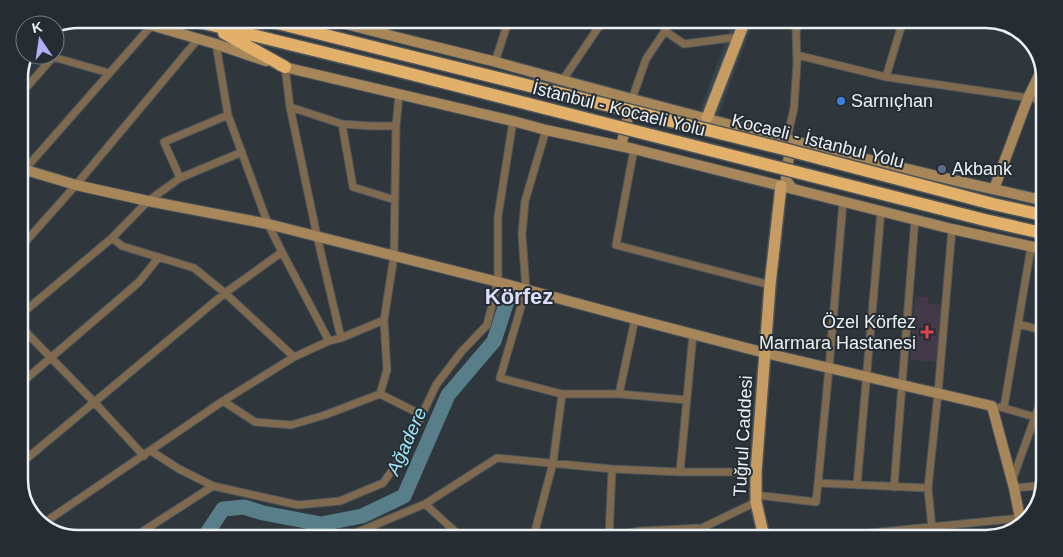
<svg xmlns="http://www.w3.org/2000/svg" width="1063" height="557" font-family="Helvetica,sans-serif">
  <rect width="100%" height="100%" fill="#2f373d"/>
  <path fill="#34424b" d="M732,23H753L717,120L698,115Z"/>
  <path fill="#433948" d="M915,297H927L929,304L944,305L939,362L910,360Z"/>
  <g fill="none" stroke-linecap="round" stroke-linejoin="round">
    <path stroke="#587f89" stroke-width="15" d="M207,533L223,509L244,507L263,513L321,524L362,516L404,496L448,395L494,341L509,295"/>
    <defs>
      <path id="street" d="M664,23L665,31L684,44L738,37
        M902,24L886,77L1044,100
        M384,34L387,21
        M216,44L228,115L268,224L282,252L329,341
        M797,55L886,77
        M495,62L508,22
        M285,67L290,107L317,236L341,338
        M562,81L602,22
        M19,96L53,57L109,73
        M632,99L646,59L665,31
        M290,107L342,124L371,126H396
        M342,124L353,187L395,200
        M546,130L525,201L522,234L526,290L500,378L562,394H619L635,319
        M787,139L794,108L797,63L796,31L799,24
        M634,149L616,245L770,285
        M19,176L151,26
        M180,178L164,142L228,115
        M843,202L829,368L818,483L928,488
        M112,238L122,246L194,268L225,293L294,357
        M19,249L76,185L198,39
        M19,316L112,238L148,201L180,178L242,152
        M1018,324L1041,330
        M19,325L94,402L144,456
        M19,385L139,282L159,257
        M380,394L422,415
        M619,394L687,400
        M223,401L255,422L291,425L325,415L380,394L387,370L384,320
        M1000,407L1035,417H1039
        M1004,407L1031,247
        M151,451L179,469L213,486L298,505L340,501L383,483L403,455L436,385L462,351L487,325L498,282V216L513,121
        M19,465L225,293L282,252
        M680,472L693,334
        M1012,481L1039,406
        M857,485L881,211
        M894,487L915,219
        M1014,488L1038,486
        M756,495L816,502L818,483
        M425,504L459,535
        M44,525L51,518L223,401L294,357L329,341L341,338L384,320L394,256L396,126L399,95
        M140,533L213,486
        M353,534L425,504L497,458L612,469L680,472H756
        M531,535L535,531L553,463L562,394
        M609,536L612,469
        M615,536L640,531L702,528L756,502
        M830,537L1020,518
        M933,538L928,488L938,393L952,229"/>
      <path id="secondary" d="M130,19L216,44L266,61
        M331,20C386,35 441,48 496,62C677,112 859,160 1042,200
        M280,66L513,121L546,130L634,149L952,229L1042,249
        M792,145L790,148L786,178L787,182L793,189
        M621,146L631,105
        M19,168L76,185L148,201L268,224L498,282L635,319L765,353L992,406L1014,488L1021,523
        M994,189L1028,98L1042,69"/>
      <path id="primary" d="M707,118L744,23
        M764,537L756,502V472L770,285L781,186"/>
      <path id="highway" d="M187,19L387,68
        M265,20L393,52
        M224,33L285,67"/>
    </defs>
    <use href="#street" stroke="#4d555a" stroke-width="9"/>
    <use href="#secondary" stroke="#4d555a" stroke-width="12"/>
    <use href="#primary" stroke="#4d555a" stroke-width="14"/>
    <use href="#highway" stroke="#4d555a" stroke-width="15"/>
    <use href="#street" stroke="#7f6a4f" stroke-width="7"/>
    <use href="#secondary" stroke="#a7865a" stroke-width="10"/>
    <use href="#primary" stroke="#c69c63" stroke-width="11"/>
    <use href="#highway" stroke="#e3b06a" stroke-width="12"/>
    <defs>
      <path id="highway-bridge" d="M393,52L784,149L993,204L1042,215
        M387,68L985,220L1042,233"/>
    </defs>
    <use href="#highway-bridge" stroke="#4d555a" stroke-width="15" stroke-linecap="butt"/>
    <use href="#highway-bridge" stroke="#e3b06a" stroke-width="12"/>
  </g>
  <circle fill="#3f7fe0" stroke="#252d33" stroke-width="2" cx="841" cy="101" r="5"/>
  <circle fill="#5c6f8a" stroke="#252d33" stroke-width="2" cx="942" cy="169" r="5"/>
  <path fill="#e0444e" stroke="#252d33" stroke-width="2" d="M924.5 324.5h5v5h5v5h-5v5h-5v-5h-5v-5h5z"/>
  <g text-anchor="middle" stroke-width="4" stroke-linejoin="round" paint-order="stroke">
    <g font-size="18" fill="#ecf1f5" stroke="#252d33" text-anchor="start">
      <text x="851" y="107">Sarnıçhan</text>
      <text x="952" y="175">Akbank</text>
      <text x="916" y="328" text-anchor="end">Özel Körfez<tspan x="916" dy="21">Marmara Hastanesi</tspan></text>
    </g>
    <g font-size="18" fill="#ecf1f5" stroke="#252d33">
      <text transform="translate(619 109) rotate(14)" y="6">İstanbul - Kocaeli Yolu</text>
      <text transform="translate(818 141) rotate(14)" y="6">Kocaeli - İstanbul Yolu</text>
      <text transform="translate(743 436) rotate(-87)" y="6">Tuğrul Caddesi</text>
    </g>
    <g font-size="19" font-style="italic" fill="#9de5f8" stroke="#252d33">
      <text transform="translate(406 441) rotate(-66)" y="7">Ağadere</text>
    </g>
    <g font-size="22" font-weight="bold" fill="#dfdefc" stroke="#252d33">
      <text x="519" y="304">Körfez</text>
    </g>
  </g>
  <path d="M0 0H1063V557H0ZM78 28H986A50 50 0 0 1 1036 78V480A50 50 0 0 1 986 530H78A50 50 0 0 1 28 480V78A50 50 0 0 1 78 28Z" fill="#252d33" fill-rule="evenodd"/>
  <path fill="none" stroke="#ecf1f5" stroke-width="2.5" d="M78 28H986A50 50 0 0 1 1036 78V480A50 50 0 0 1 986 530H78A50 50 0 0 1 28 480V78A50 50 0 0 1 78 28Z"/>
  <g transform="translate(40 40) rotate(347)"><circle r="24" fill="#252d33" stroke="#757b81"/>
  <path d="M0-4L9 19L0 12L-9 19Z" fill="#b2adf9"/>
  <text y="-8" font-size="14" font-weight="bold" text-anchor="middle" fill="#ecf1f5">K</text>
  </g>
</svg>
